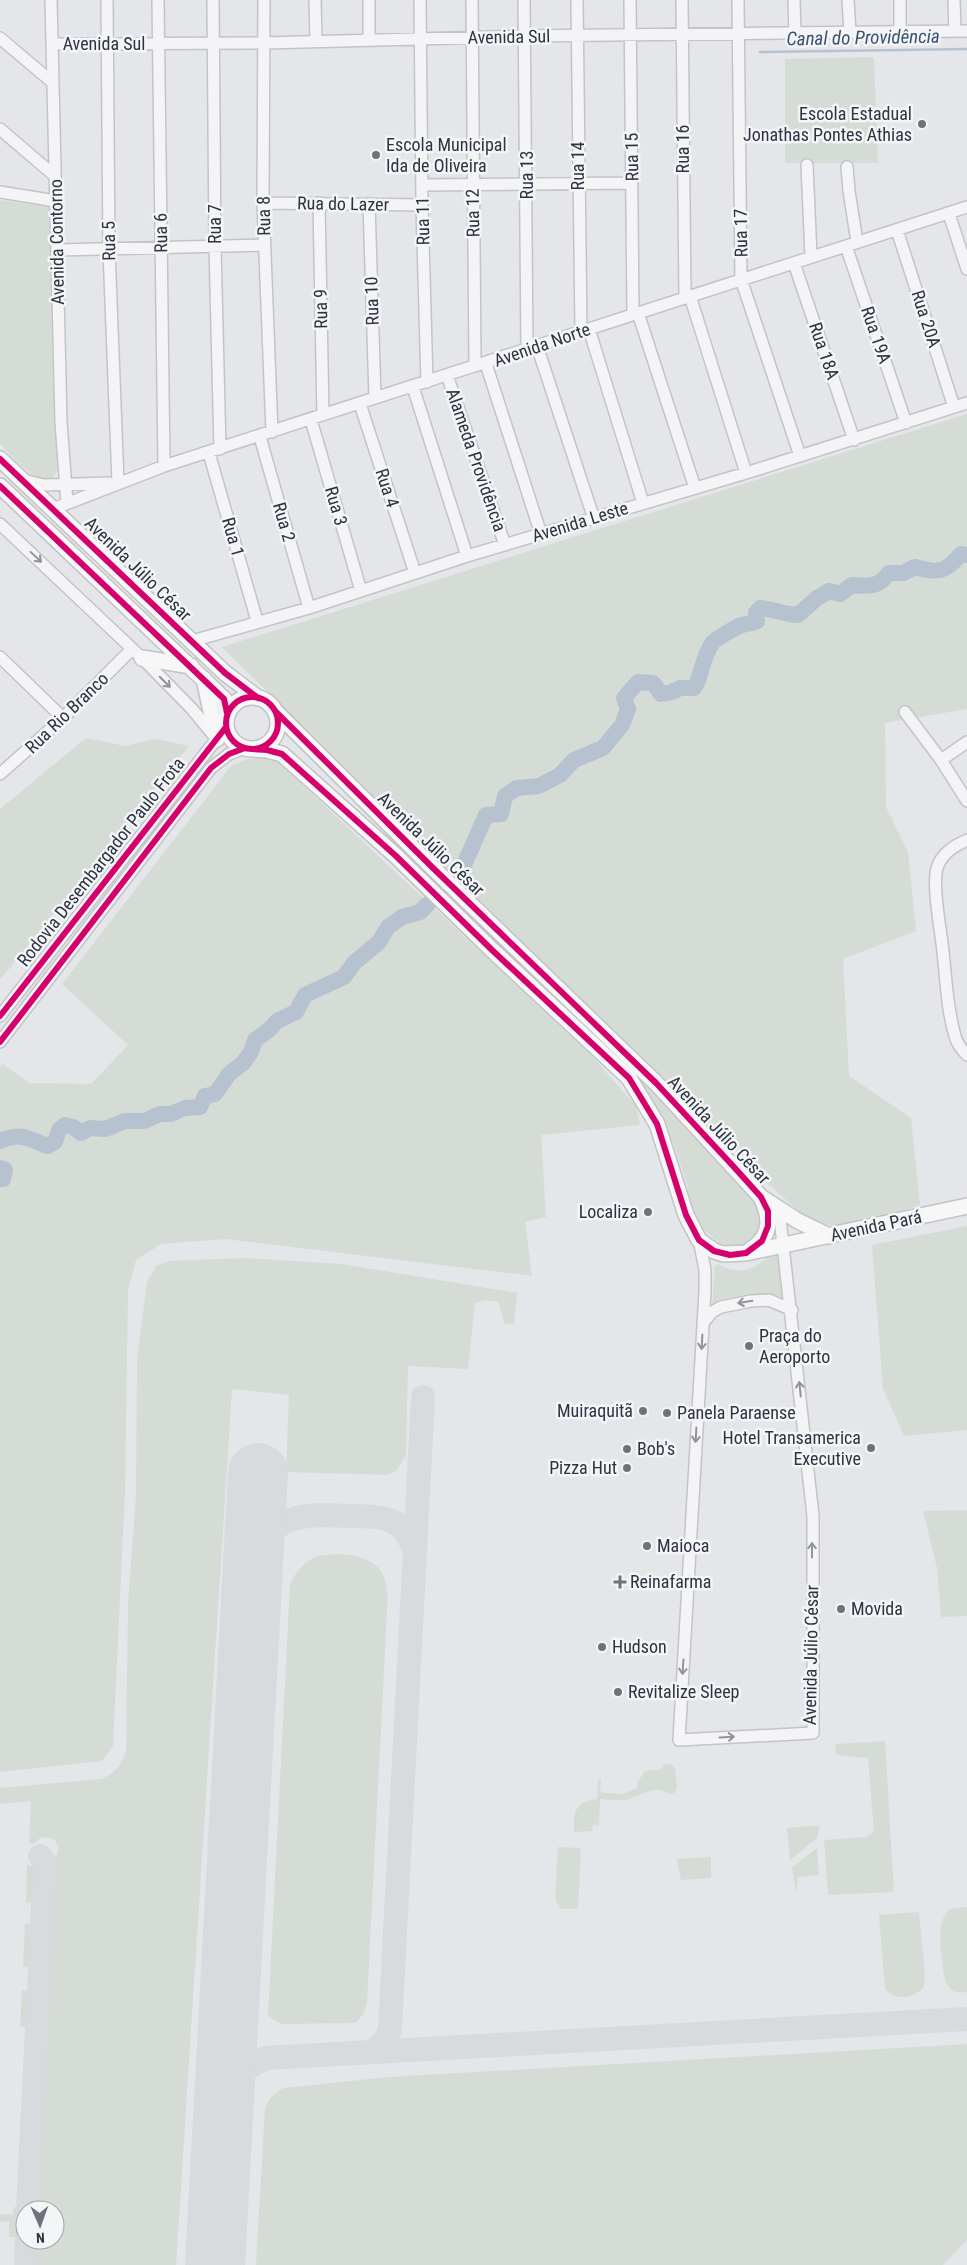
<svg xmlns="http://www.w3.org/2000/svg" width="967" height="2265" font-family="'Roboto Condensed',sans-serif">
  <rect width="100%" height="100%" fill="#e4e6e9"/>
  <path fill="#d5dcd5" d="M874,57L878,163H785V59Z
    M0,200L50,207L58,469L53,478C33,485 14,457 0,444Z
    M967,414V709L885,723L886,807L908,852L916,931L843,959L849,1076L911,1118L920,1205C893,1213 842,1232 815,1222C804,1217 781,1195 770,1186L222,647Z
    M86,738L125,746L155,739L189,746L0,980V809Z
    M263,758L278,762L591,1055L636,1106L640,1125L541,1135L546,1217L525,1222L532,1276L226,1239L161,1244L136,1260L128,1291L125,1491L113,1746L102,1761L0,1772V1067L3,1064L29,1083L91,1084L128,1045L62,984L231,766L247,759Z
    M434,874L623,1057L620,1060L429,879Z
    M629,1061L759,1202L763,1216L760,1237L742,1247L721,1244L706,1232L696,1217L689,1201L688,1187L673,1142L648,1095L627,1064Z
    M967,1226V1430L904,1436L883,1389L872,1245Z
    M781,1252L787,1302L770,1293L724,1299L712,1307L715,1266L718,1264C736,1276 757,1270 770,1254Z
    M246,1258L342,1264L517,1293L514,1324H505L498,1302L485,1300L475,1303L468,1369L408,1366L406,1455L397,1470L387,1475L286,1472L289,1395L232,1389L176,2265H34L36,2240H55V2210H37L55,1860L59,1847L55,1840L48,1837L40,1838L34,1844L29,1843L31,1801L0,1804V1788L101,1779C115,1773 121,1766 126,1751L128,1603L136,1497L137,1360L147,1282L156,1266L168,1261Z
    M967,1510V1616L941,1617L937,1568L923,1511Z
    M317,1556C342,1552 380,1553 386,1584C389,1598 386,1616 386,1631L367,2002L364,2013L356,2023L281,2024L268,2016L290,1585C296,1571 304,1562 317,1556Z
    M885,1741L894,1892L828,1895L824,1840L866,1837L874,1832L868,1758L836,1755L835,1744Z
    M664,1764H670L675,1768L677,1788L674,1793L669,1794C654,1783 639,1798 624,1800C617,1801 608,1799 600,1799L599,1826L593,1825L592,1831L574,1832C573,1812 575,1802 597,1799L598,1779H601L600,1791L603,1793L622,1794L637,1788V1783L645,1771L661,1769Z
    M808,1826H820L817,1838L790,1860L787,1828Z
    M558,1847L581,1848L578,1909H561L555,1899Z
    M817,1848L819,1875L797,1877V1896L792,1867Z
    M711,1857V1878L681,1880L677,1859Z
    M27,1865L36,1867L35,1902L26,1903Z
    M967,1907V1992C955,1994 950,1991 945,1980C942,1964 935,1923 948,1911C952,1907 961,1908 967,1907Z
    M919,1912L925,1975L924,1987C914,1999 895,2001 885,1989L879,1915Z
    M27,1923L33,1925L31,1966L23,1967L25,1924Z
    M22,1990L29,1991L30,1994L28,2027H20Z
    M967,2044V2240L943,2265H256L265,2109C268,2098 275,2093 284,2088L389,2077Z
    M14,2206L19,2212L17,2237H9V2222L0,2221V2214L13,2215Z"/>
  <g fill="none" stroke-linecap="round" stroke-linejoin="round">
    <path stroke="#b6c2d0" stroke-width="2.5" d="M760,52L967,49"/>
    <path stroke="#b6c2d0" stroke-width="16" d="M460,874L486,815L501,814L505,796L517,788L539,786L560,775L574,760L603,748L622,725L628,709L624,698L638,682L653,683L661,694L672,692L680,688H694C703,674 702,656 713,642C714,640 735,628 739,626C746,623 750,625 757,621L756,613L760,608C774,609 785,615 798,615L817,598L829,591L840,594L852,585C869,587 879,587 889,573H903L915,567C938,574 946,572 961,554L967,555
      M0,1141C20,1132 28,1138 47,1146L55,1142L59,1130L65,1125L73,1127L81,1133L90,1128L105,1129L125,1121H144L160,1114H171L185,1108L200,1107L205,1096L215,1094L229,1074L243,1063L251,1052L255,1040L269,1030L277,1021L296,1012L305,995L344,977L354,963L379,942L388,927L402,917L420,912L428,904
      M0,1168L5,1170L3,1179H0"/>
    <path stroke="#d8dadd" stroke-width="24" d="M253,1563C270,1512 306,1514 352,1516C369,1517 389,1515 402,1528C409,1535 412,1544 415,1552
      M364,2053C379,2049 387,2042 390,2028L423,1397
      M225,2094L242,2071L265,2058L967,2019
      M28,2210L45,1867V1862L40,1856
      M26,2265L27,2240"/>
    <path stroke="#d8dadd" stroke-width="60" d="M215,2265L258,1473"/>
    <defs>
      <path id="minor" d="M51,0L61,422L67,503
        M107,0L109,250L118,482
        M158,0L164,466
        M213,0L215,247L220,449
        M264,0L263,203L272,432
        M315,0L316,41
        M369,0V40
        M420,0L422,205L427,382
        M472,0L475,366
        M524,0L527,350
        M577,0L581,332
        M630,0L633,314
        M682,0L685,298
        M738,0L741,279L800,456
        M794,0L795,34
        M848,0L850,33
        M900,0V32
        M954,0L955,31
        M0,38L52,82
        M52,44L265,43L525,36L967,31
        M0,129L55,176
        M807,165L811,256
        M847,167L849,191L857,242
        M422,185L632,183
        M0,192L56,201
        M263,203L422,205
        M319,203L323,415
        M369,204L375,398
        M949,214L967,269
        M897,230L954,407
        M846,246L906,423
        M58,250L264,245
        M794,263L854,440
        M690,296L746,473
        M638,313L695,488
        M589,329L643,503
        M537,346L594,519
        M486,364L541,534
        M447,375L505,545
        M413,387L467,556
        M360,404L415,573
        M311,420L361,591
        M260,437L309,608
        M209,453L257,621
        M23,480L44,485L109,483
        M53,509L164,466L967,207
        M0,524L142,658L192,709L215,737
        M192,641L309,608L467,556L746,473L967,403
        M0,657L63,718
        M905,712L941,760L967,801
        M941,760L967,742
        M0,774L63,718L132,649
        M967,840C954,846 942,853 937,868C932,888 941,930 943,952C946,979 947,1009 955,1036C957,1044 961,1049 967,1055
        M0,1016L226,727
        M0,1042L211,768L229,754L245,748
        M699,1240L705,1270V1291L679,1740L813,1733V1516L779,1209
        M703,1323L712,1312L721,1307L751,1301L769,1300L792,1310"/>
      <path id="major" d="M0,459L225,673L258,698
        M0,486L224,699L227,713
        M142,658L191,666
        M204,679L217,739
        M226 723a26 26 0 1 1 52 0a26 26 0 1 1-52 0Z
        M275,711L433,868L656,1083L761,1197L798,1221L829,1236
        M252,749L267,750L282,754L396,856L492,950L629,1078L657,1124L686,1215L699,1240L714,1251L723,1254L746,1253L967,1206
        M749,1251C771,1237 772,1220 761,1197"/>
    </defs>
    <use href="#minor" stroke="#c3c4c7" stroke-width="14"/>
    <use href="#major" stroke="#c1c3c6" stroke-width="18"/>
    <use href="#minor" stroke="#f4f4f6" stroke-width="11"/>
    <use href="#major" stroke="#f7f7f8" stroke-width="15"/>
    <defs>
      <path id="cycleway" d="M0,459L225,673L258,698
        M0,486L224,699L227,713
        M226 723a26 26 0 1 1 52 0a26 26 0 1 1-52 0Z
        M252,749L267,750L282,754L396,856L492,950L629,1078L657,1124L686,1215L699,1240L714,1251L730,1255L746,1253L762,1241L768,1226V1211L761,1197L733,1166L656,1083L433,868L275,711
        M0,1016L226,727
        M0,1042L211,768L229,754L245,748"/>
    </defs>
    <use href="#cycleway" stroke="#f3f5f7" stroke-width="9"/>
    <use href="#cycleway" stroke="#d6006c" stroke-width="6"/>
  </g>
  <defs><path id="oneway-shaft" d="M-6 0H5M1.5-3L5.5 0L1.5 3" fill="none" stroke-width="1.6" stroke-linecap="round" stroke-linejoin="round" transform="scale(1.25)"/></defs>
  <g stroke="#90949b">
    <use href="#oneway-shaft" transform="translate(36 557) rotate(43)"/>
    <use href="#oneway-shaft" transform="translate(165 682) rotate(45)"/>
    <use href="#oneway-shaft" transform="translate(745 1302) rotate(171)"/>
    <use href="#oneway-shaft" transform="translate(702 1342) rotate(93)"/>
    <use href="#oneway-shaft" transform="translate(800 1389) rotate(-96)"/>
    <use href="#oneway-shaft" transform="translate(696 1435) rotate(93)"/>
    <use href="#oneway-shaft" transform="translate(812 1550) rotate(-90)"/>
    <use href="#oneway-shaft" transform="translate(683 1667) rotate(94)"/>
    <use href="#oneway-shaft" transform="translate(727 1737) rotate(-3)"/>
  </g>
  <g fill="#6d727b" stroke="#f3f5f7" stroke-width="2">
    <circle cx="922" cy="124" r="5"/>
    <circle cx="376" cy="155" r="5"/>
    <circle cx="648" cy="1212" r="5"/>
    <circle cx="749" cy="1346" r="5"/>
    <circle cx="643" cy="1411" r="5"/>
    <circle cx="667" cy="1413" r="5"/>
    <circle cx="871" cy="1448" r="5"/>
    <circle cx="627" cy="1449" r="5"/>
    <circle cx="627" cy="1468" r="5"/>
    <circle cx="647" cy="1546" r="5"/>
    <path d="M617.5 1574.5h5v5h5v5h-5v5h-5v-5h-5v-5h5z"/>
    <circle cx="841" cy="1609" r="5"/>
    <circle cx="602" cy="1647" r="5"/>
    <circle cx="618" cy="1692" r="5"/>
  </g>
  <g text-anchor="middle" stroke-width="5" stroke-linejoin="round" paint-order="stroke">
    <g font-size="18" fill="#2d3340" stroke="#f3f5f7">
      <text transform="translate(509 37) rotate(-1)" y="6">Avenida Sul</text>
      <text x="104" y="50">Avenida Sul</text>
      <text transform="translate(683 149) rotate(-90)" y="6">Rua 16</text>
      <text transform="translate(632 157) rotate(-91)" y="6">Rua 15</text>
      <text transform="translate(578 166) rotate(-90)" y="6">Rua 14</text>
      <text transform="translate(527 175) rotate(-90)" y="6">Rua 13</text>
      <text transform="translate(343 204) rotate(1)" y="6">Rua do Lazer</text>
      <text transform="translate(473 213) rotate(-91)" y="6">Rua 12</text>
      <text transform="translate(264 216) rotate(-91)" y="6">Rua 8</text>
      <text transform="translate(423 221) rotate(-91)" y="6">Rua 11</text>
      <text transform="translate(215 224) rotate(-90)" y="6">Rua 7</text>
      <text transform="translate(161 233) rotate(-91)" y="6">Rua 6</text>
      <text transform="translate(741 233) rotate(-91)" y="6">Rua 17</text>
      <text transform="translate(109 241) rotate(-91)" y="6">Rua 5</text>
      <text transform="translate(57 242) rotate(-91)" y="6">Avenida Contorno</text>
      <text transform="translate(372 301) rotate(-92)" y="6">Rua 10</text>
      <text transform="translate(321 309) rotate(-91)" y="6">Rua 9</text>
      <text transform="translate(926 319) rotate(72)" y="6">Rua 20A</text>
      <text transform="translate(876 335) rotate(71)" y="6">Rua 19A</text>
      <text transform="translate(542 345) rotate(-19)" y="6">Avenida Norte</text>
      <text transform="translate(824 351) rotate(71)" y="6">Rua 18A</text>
      <text transform="translate(476 460) rotate(71)" y="6">Alameda Providência</text>
      <text transform="translate(387 488) rotate(72)" y="6">Rua 4</text>
      <text transform="translate(336 506) rotate(74)" y="6">Rua 3</text>
      <text transform="translate(284 522) rotate(74)" y="6">Rua 2</text>
      <text transform="translate(580 522) rotate(-17)" y="6">Avenida Leste</text>
      <text transform="translate(233 537) rotate(74)" y="6">Rua 1</text>
      <text transform="translate(138 569) rotate(44)" y="6">Avenida Júlio César</text>
      <text transform="translate(67 713) rotate(-44)" y="6">Rua Rio Branco</text>
      <text transform="translate(431 844) rotate(44)" y="6">Avenida Júlio César</text>
      <text transform="translate(101 862) rotate(-52)" y="6">Rodovia Desembargador Paulo Frota</text>
      <text transform="translate(719 1130) rotate(47)" y="6">Avenida Júlio César</text>
      <text transform="translate(876 1226) rotate(-12)" y="6">Avenida Pará</text>
      <text transform="translate(811 1655) rotate(-89)" y="6">Avenida Júlio César</text>
    </g>
    <g font-size="18" fill="#2d3340" stroke="#f3f5f7" text-anchor="start">
      <text x="912" y="120" text-anchor="end">Escola Estadual<tspan x="912" dy="21">Jonathas Pontes Athias</tspan></text>
      <text x="386" y="151">Escola Municipal<tspan x="386" dy="21">Ida de Oliveira</tspan></text>
      <text x="638" y="1218" text-anchor="end">Localiza</text>
      <text x="759" y="1342">Praça do<tspan x="759" dy="21">Aeroporto</tspan></text>
      <text x="633" y="1417" text-anchor="end">Muiraquitã</text>
      <text x="677" y="1419">Panela Paraense</text>
      <text x="861" y="1444" text-anchor="end">Hotel Transamerica<tspan x="861" dy="21">Executive</tspan></text>
      <text x="637" y="1455">Bob's</text>
      <text x="617" y="1474" text-anchor="end">Pizza Hut</text>
      <text x="657" y="1552">Maioca</text>
      <text x="630" y="1588">Reinafarma</text>
      <text x="851" y="1615">Movida</text>
      <text x="612" y="1653">Hudson</text>
      <text x="628" y="1698">Revitalize Sleep</text>
    </g>
    <g font-size="19" font-style="italic" fill="#3b5170" stroke="#f3f5f7">
      <text transform="translate(863 37) rotate(-1)" y="7">Canal do Providência</text>
    </g>
  </g>
  <g transform="translate(40 2225) rotate(178)"><circle r="24" fill="#f3f5f7" stroke="#a4a7ae"/>
  <path d="M0-4L9 19L0 12L-9 19Z" fill="#6d727b"/>
  <text y="-8" font-size="14" font-weight="bold" text-anchor="middle" fill="#2d3340">N</text>
  </g>
</svg>
